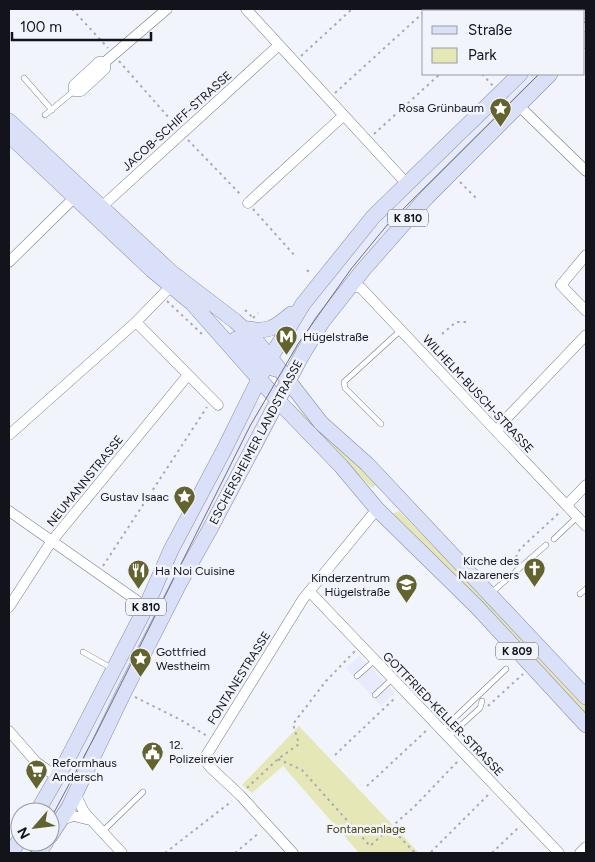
<svg xmlns="http://www.w3.org/2000/svg" width="595" height="862" font-family="Figtree,sans-serif">
  <rect width="100%" height="100%" fill="#f2f4fc"/>
  <path fill="#e7ebfb" d="M528,74H543L390,226L354,271L293,357L280,351L304,312L375,225L377,226L415,184Z
    M255,400L270,405L70,791L50,825V812H46Z
    M359,656L395,692L381,706L346,668Z"/>
  <path fill="#e6e7b6" d="M293,404L377,484L372,488L291,407Z
    M399,511L586,703V719L392,514Z
    M299,726L418,852L417,853H359L283,766L252,793L242,785Z"/>
  <g fill="none" stroke-linecap="round" stroke-linejoin="round">
    <defs>
      <path id="lane" d="M24,78L52,110
        M45,115L74,91
        M381,424L345,388L344,382L401,330
        M554,539L577,517
        M490,594L546,545
        M580,594L586,589
        M83,652L113,669
        M357,676L375,660
        M375,695L392,679
        M442,730L506,669
        M448,737L480,708L482,701
        M102,832L143,792"/>
      <path id="street" d="M246,9L407,184
        M525,9L528,11
        M99,62H105V69L81,91H74V85Z
        M105,62L167,9
        M518,105L586,171
        M248,203L343,116
        M97,211L279,45
        M586,255L561,285L586,311
        M9,262L74,198
        M350,286L361,288L586,526
        M136,322L218,405
        M497,432L503,422L586,335
        M9,435L136,322L171,286
        M567,505L586,485
        M9,511L146,607
        M310,592L559,853
        M9,607L51,542L188,375
        M9,731L36,762L57,777
        M75,793L84,812L122,853
        M60,820L74,816L90,820
        M293,853L240,795L210,767L204,759L303,599L377,509
        M580,853L586,847"/>
      <path id="primary" d="M584,11L586,9
        M584,41L586,39
        M9,121L171,272L235,321L253,337L280,370L321,423L367,464L586,697
        M9,135L152,270L192,303L284,407L341,466L377,509L477,607L586,725
        M243,328C267,333 274,329 291,314
        M236,339L266,365L275,369
        M37,812L67,760L146,607L171,550L225,448L266,365L303,304L373,217L520,74
        M50,836L69,807L124,692L179,584L210,529L302,355L322,322L363,270L427,197L550,74
        M11,853L20,839
        M39,853L46,842"/>
    </defs>
    <use href="#lane" stroke="#75798a" stroke-width="6"/>
    <use href="#street" stroke="#75798a" stroke-width="11"/>
    <use href="#primary" stroke="#858ca9" stroke-width="16"/>
    <path stroke="#a8aab1" stroke-width="2" stroke-dasharray="2.5 4" stroke-linecap="butt" d="M72,9L108,48
      M301,56L352,9
      M119,61L177,127
      M482,74L493,86
      M335,93L424,12
      M374,134L440,74
      M188,140L242,196
      M460,182L476,198
      M253,209L296,257
      M307,270L311,274
      M167,301L204,336
      M245,310L252,317
      M253,318L258,313
      M442,334L456,322H469
      M513,563L520,549L560,512
      M103,566L207,407
      M135,697L181,720L207,736
      M488,706L523,674
      M335,755L396,697
      M278,759L302,770L370,846L415,806L458,761
      M367,786L428,729
      M247,788L278,759L299,744L293,724L326,681L355,651
      M390,827L415,853
      M431,852L489,794
      M165,853L232,801
      M235,853L260,832
      M492,853L520,826"/>
    <use href="#lane" stroke="#fff" stroke-width="5"/>
    <use href="#street" stroke="#fff" stroke-width="10"/>
    <use href="#primary" stroke="#dbe0f9" stroke-width="15"/>
    <path stroke="#6f7178" stroke-width="1" d="M584,23L586,20
      M50,820L96,734L250,426L298,344L351,269L388,224L539,74
      M30,853L37,842"/>
  </g>
  <defs>
    <symbol id="sight-pin" viewBox="-11 -11 22 30"><path d="M0 17L-7.5 6A9.5 9.5 0 1 1 7.5 6Z" fill="#636330" stroke="#f2f4fc"/><path d="M0-6L1.8-2.2L6-1.7L2.9 1.2L3.7 5.4L0 3.3L-3.7 5.4L-2.9 1.2L-6-1.7L-1.8-2.2Z" fill="#fff"/></symbol>
    <symbol id="metro-pin" viewBox="-11 -11 22 30"><path d="M0 17L-7.5 6A9.5 9.5 0 1 1 7.5 6Z" fill="#636330" stroke="#f2f4fc"/><path d="M-5.5 5V-5H-3L0 0L3-5H5.5V5H3V-.5L0 4L-3-.5V5Z" fill="#fff"/></symbol>
    <symbol id="church-pin" viewBox="-11 -11 22 30"><path d="M0 17L-7.5 6A9.5 9.5 0 1 1 7.5 6Z" fill="#636330" stroke="#f2f4fc"/><path d="M-1.2-6h2.4v3.5h3.3v2.4h-3.3V6h-2.4V-.1h-3.3v-2.4h3.3Z" fill="#fff"/></symbol>
    <symbol id="restaurant-pin" viewBox="-11 -11 22 30"><path d="M0 17L-7.5 6A9.5 9.5 0 1 1 7.5 6Z" fill="#636330" stroke="#f2f4fc"/><path d="M-5-6h1v4h1v-4h1v4h1v-4h1v5L-1.5 .5V6h-2V.5L-5-1ZM5-6V6H3V1.5H1.5Q1.5-4 5-6Z" fill="#fff"/></symbol>
    <symbol id="school-pin" viewBox="-11 -11 22 30"><path d="M0 17L-7.5 6A9.5 9.5 0 1 1 7.5 6Z" fill="#636330" stroke="#f2f4fc"/><path d="M0-5L7-2L0 1L-7-2ZM-4 1L0 2.5L4 1V4Q0 6-4 4Z" fill="#fff"/></symbol>
    <symbol id="civic-pin" viewBox="-11 -11 22 30"><path d="M0 17L-7.5 6A9.5 9.5 0 1 1 7.5 6Z" fill="#636330" stroke="#f2f4fc"/><path d="M-.6-6.5H3V-4.5H.6V-3L4-1V1h2V6H-6V1h2V-1L-.6-3ZM-1.2 2.5V6h2.4V2.5Z" fill="#fff"/></symbol>
    <symbol id="supermarket-pin" viewBox="-11 -11 22 30"><path d="M0 17L-7.5 6A9.5 9.5 0 1 1 7.5 6Z" fill="#636330" stroke="#f2f4fc"/><path d="M-6-5.5h2.5l.6 2H6L4.5 2H-2.5L-4.4-4H-6ZM-1.5 3.2a1.3 1.3 0 1 0 .1 0ZM3 3.2a1.3 1.3 0 1 0 .1 0Z" fill="#fff"/></symbol>
  </defs>
  <g fill-rule="evenodd">
    <use href="#sight-pin" x="488" y="96" width="25" height="34"/>
    <use href="#metro-pin" x="274" y="324" width="25" height="34"/>
    <use href="#sight-pin" x="172" y="484" width="25" height="34"/>
    <use href="#church-pin" x="522" y="556" width="25" height="34"/>
    <use href="#restaurant-pin" x="126" y="558" width="25" height="34"/>
    <use href="#school-pin" x="394" y="572" width="25" height="34"/>
    <use href="#sight-pin" x="128" y="646" width="25" height="34"/>
    <use href="#civic-pin" x="140" y="740" width="25" height="34"/>
    <use href="#supermarket-pin" x="24" y="758" width="25" height="34"/>
  </g>
  <g text-anchor="middle" stroke-width="5" stroke-linejoin="round" paint-order="stroke">
    <g fill="#f2f4fc" stroke="#56575e" stroke-width="1">
      <rect x="388" y="209.5" width="40" height="17" rx="4"/>
      <rect x="126" y="598.5" width="40" height="17" rx="4"/>
      <rect x="496" y="642.5" width="42" height="17" rx="4"/>
    </g>
    <g font-size="11" font-weight="bold" fill="#13141b">
      <text x="408" y="222">K 810</text>
      <text x="146" y="611">K 810</text>
      <text x="517" y="655">K 809</text>
    </g>
    <g font-size="12" fill="#13141b" stroke="#f2f4fc" text-anchor="start">
      <text x="484" y="112" text-anchor="end">Rosa Grünbaum</text>
      <text x="303" y="341">Hügelstraße</text>
      <text x="169" y="501" text-anchor="end">Gustav Isaac</text>
      <text x="519" y="565" text-anchor="end">Kirche des<tspan x="519" dy="14">Nazareners</tspan></text>
      <text x="155" y="575">Ha Noi Cuisine</text>
      <text x="390" y="582" text-anchor="end">Kinderzentrum<tspan x="390" dy="14">Hügelstraße</tspan></text>
      <text x="156" y="656">Gottfried<tspan x="156" dy="14">Westheim</tspan></text>
      <text x="169" y="749">12.<tspan x="169" dy="14">Polizeirevier</tspan></text>
      <text x="52" y="767">Reformhaus<tspan x="52" dy="14">Andersch</tspan></text>
    </g>
    <g font-size="12" fill="#13141b" stroke="#f2f4fc">
      <text transform="translate(177 121) rotate(-42)" y="4">JACOB-SCHIFF-STRASSE</text>
      <text transform="translate(478 394) rotate(47)" y="4">WILHELM-BUSCH-STRASSE</text>
      <text transform="translate(256 442) rotate(-62)" y="4">ESCHERSHEIMER LANDSTRASSE</text>
      <text transform="translate(85 481) rotate(-51)" y="4">NEUMANNSTRASSE</text>
      <text transform="translate(239 678) rotate(-58)" y="4">FONTANESTRASSE</text>
      <text transform="translate(443 714) rotate(46)" y="4">GOTTFRIED-KELLER-STRASSE</text>
    </g>
    <g font-size="12" fill="#48470d" stroke="#f2f4fc">
      <text x="366" y="833">Fontaneanlage</text>
    </g>
  </g>
  <rect width="595" height="862" fill="none" stroke="#13141b" stroke-width="20"/>
  <rect x="422" y="10" width="162" height="65" fill="#f2f4fc" stroke="#999aa2"/>
  <rect x="432" y="26" width="25" height="8" fill="#dbe0f9" stroke="#999aa2"/>
  <text x="468" y="35" font-size="15" fill="#13141b">Straße</text>
  <rect x="432" y="48" width="25" height="15" fill="#e6e7b6" stroke="#999aa2"/>
  <text x="468" y="60" font-size="15" fill="#13141b">Park</text>
  <g transform="translate(35 827) rotate(242)"><circle r="24" fill="#f2f4fc" stroke="#999aa2"/>
  <path d="M0-4L9 19L0 12L-9 19Z" fill="#636330"/>
  <text y="-8" font-size="14" font-weight="bold" text-anchor="middle" fill="#13141b">N</text>
  </g>
  <path d="M12 32v8h139v-8" fill="none" stroke="#13141b" stroke-width="2.5"/>
  <text x="20" y="32" font-size="15" fill="#13141b" stroke="#f2f4fc" stroke-width="4" paint-order="stroke">100 m</text>
</svg>
